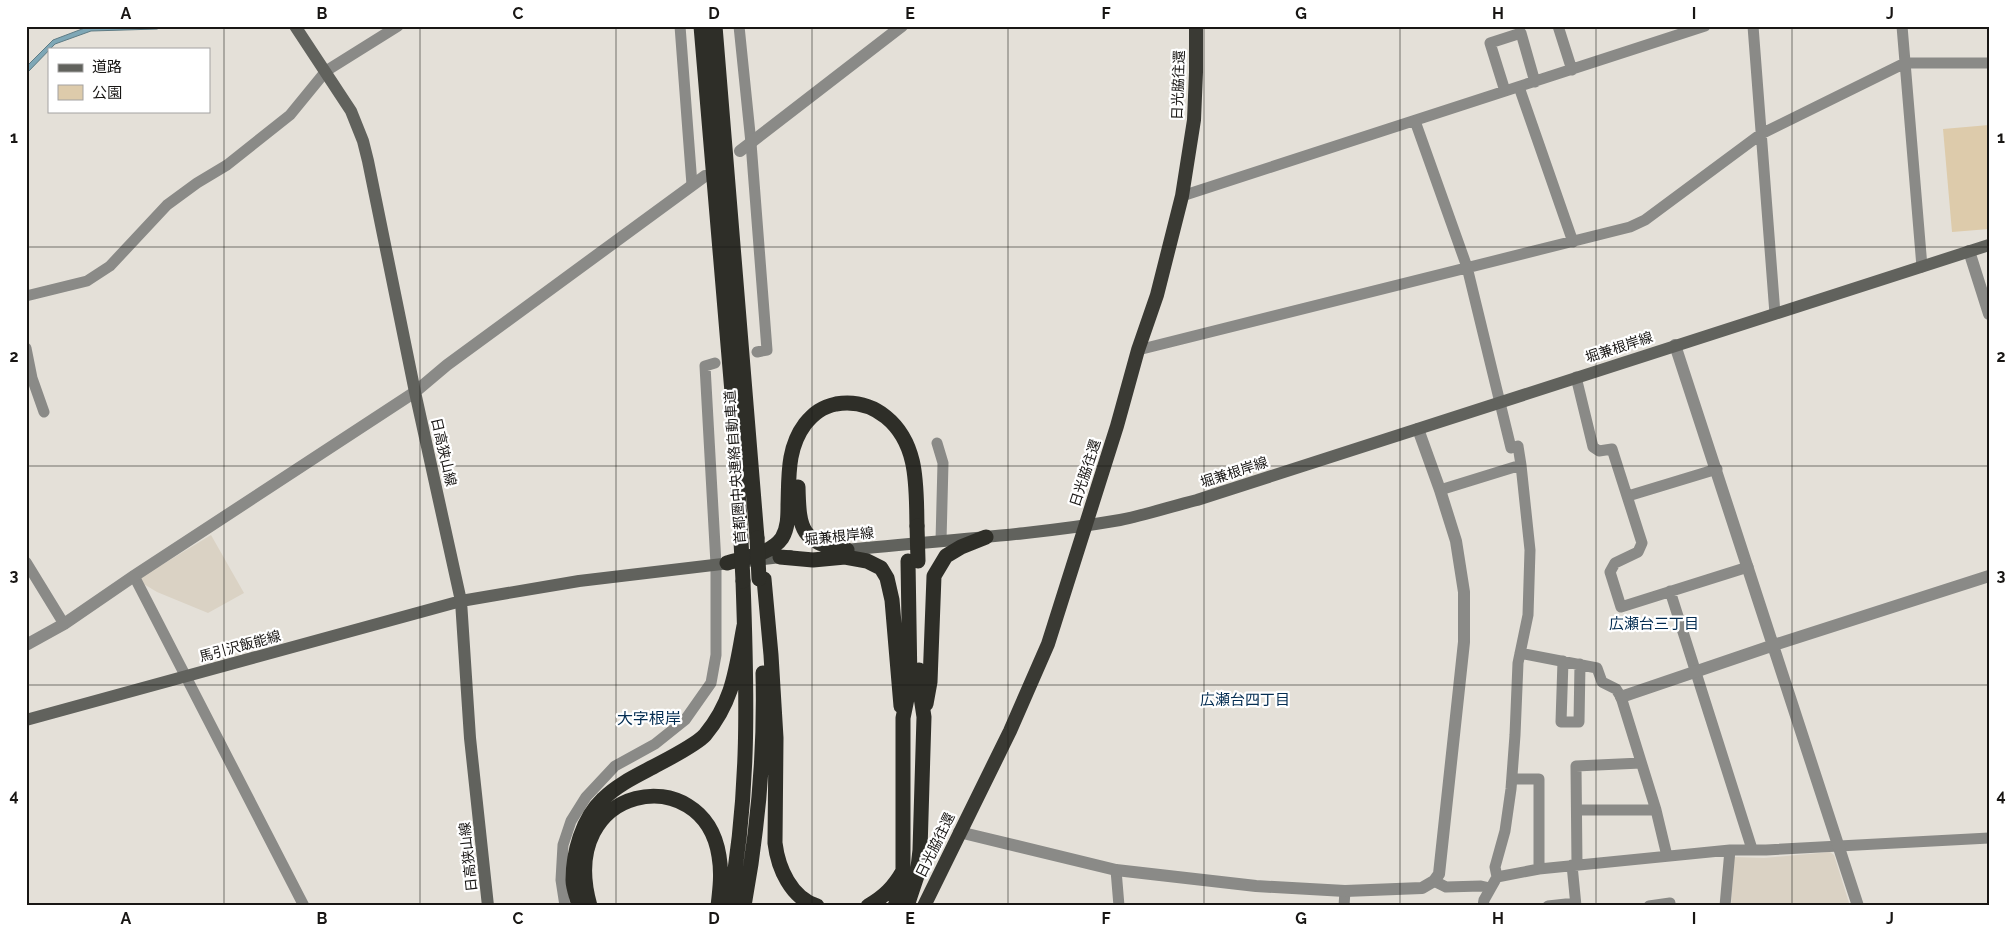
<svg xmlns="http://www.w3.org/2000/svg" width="2015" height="932" font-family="Raleway,'Noto Sans JP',sans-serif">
  <rect width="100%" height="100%" fill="#e4e0d8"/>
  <path fill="#dad2c4" d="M211,535L244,593L208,613L157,592L142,583L140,578Z
    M1830,852L1834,855L1850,906H1731L1734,857L1764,858Z"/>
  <path fill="#ddcbab" d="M1989,125V229L1952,232L1943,129Z"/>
  <path fill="#7ea7b6" stroke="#5f7c85" d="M90,26H164L157,29L91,31L55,44L26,74V67L53,40Z"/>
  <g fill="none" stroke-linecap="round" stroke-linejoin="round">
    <path stroke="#8a8a87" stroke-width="11" d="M680,26L692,185
      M739,26L751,143L767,350L757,352
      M1558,26L1572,70
      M1753,26L1775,314
      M1902,26L1922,267
      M1519,87L1573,242
      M1505,91L1490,43L1521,33L1535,82
      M1415,121L1467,267L1511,448L1518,446L1521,465L1440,490
      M1182,196L1705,26
      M26,296L87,281L110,266L167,205L197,183L227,165L290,115L326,71L398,26
      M26,348L32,378L44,412
      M1138,350L1630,227L1645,220L1761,134L1905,63H1989
      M1576,377L1593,447L1599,451L1612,449L1642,543L1638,552L1615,563L1610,572L1621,607L1748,567
      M937,443L943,463L941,541
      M1628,496L1717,469
      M26,562L64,624
      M134,576L304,906
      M1670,591L1752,849
      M1520,653L1597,668L1602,682L1616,689L1621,697L1656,810L1667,856
      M1563,661L1561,722H1579L1580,664
      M1512,779H1539V869
      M1577,810H1656
      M1572,865L1576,906
      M1577,865L1576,766L1641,763
      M1116,870L1119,906
      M1497,877L1539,869L1730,850H1766L1989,838
      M1434,881L1446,887L1481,886L1490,888
      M565,906L561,880L563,845L571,821L586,797L615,766L655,744L685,720L711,683L716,655V564L705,366L715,363
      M1344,906L1345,891
      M1483,906L1484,900L1497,877L1495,867L1505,831L1511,789L1515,735L1518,663L1528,615L1530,550L1521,465
      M1548,906L1575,903
      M1649,906L1670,903V906
      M1725,906L1730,850"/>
    <path stroke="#8a8a87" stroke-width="12" d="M740,151L902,26
      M1969,251L1989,314
      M1675,345L1858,906
      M26,645L64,624L134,576L415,392L447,365L705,176
      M1621,697L1774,645L1989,576
      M959,832L1116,870L1256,886L1345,891L1422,888L1434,881L1439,874L1464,642V592L1456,541L1440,490L1418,429"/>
    <path stroke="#61625d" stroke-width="12" d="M295,26L351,111L363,141L368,161L415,392L461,601L470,738L488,906
      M837,551C931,541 1027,536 1120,520C1146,515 1172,506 1197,500L1989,245
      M26,720L461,601L579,581L790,556"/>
    <path stroke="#3a3a34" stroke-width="14" d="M924,906L1010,731L1048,644L1117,426L1138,350L1157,295L1182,196L1194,120L1196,72V26"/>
    <path stroke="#2e2e28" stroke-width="15" d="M701,26L733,404L741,541
      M715,26L757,538
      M798,487C799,530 801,543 847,550
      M780,557L813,560L845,557L867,561L881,568L887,578L892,600L901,706
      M727,563C744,558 771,554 782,538C788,528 788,516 788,505C789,476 787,448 805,424C814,413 822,407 836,404C855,401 871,405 886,417C919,444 916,487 917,526
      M764,579L771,655L776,738L775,843C778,868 791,898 817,906
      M926,704L930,682L934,576L946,556L961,547L986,537
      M579,906C577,897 573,888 573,880C573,853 582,819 603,799C617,785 636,776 653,767C666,760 696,745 705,735C734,700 736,668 744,626
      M590,906C555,783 704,759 719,856C722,873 720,889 718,906
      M729,906C750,795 747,692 743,581
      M744,906C758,830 765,751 763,673
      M868,906C884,897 894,887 903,871V718L910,684L908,561
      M895,906L899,895L902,876
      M907,906L917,876L920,850L924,717L919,684V670"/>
    <path stroke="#2e2e28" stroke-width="15" d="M917,526L918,561
      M757,538L759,579
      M741,541L743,581"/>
  </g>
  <path fill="none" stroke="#181614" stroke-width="1" stroke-opacity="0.55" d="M224,26V906M420,26V906M616,26V906M812,26V906M1008,26V906M1204,26V906M1400,26V906M1596,26V906M1792,26V906M26,247H1989M26,466H1989M26,685H1989"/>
  <g text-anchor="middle" stroke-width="4.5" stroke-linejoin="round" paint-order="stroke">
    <g font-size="14" fill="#181614" stroke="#fff">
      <text transform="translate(1178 85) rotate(-88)" y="5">日光脇往還</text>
      <text transform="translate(1619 347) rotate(-18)" y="5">堀兼根岸線</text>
      <text transform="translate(444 452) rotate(77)" y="5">日高狭山線</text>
      <text transform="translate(735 467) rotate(-94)" y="5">首都圏中央連絡自動車道</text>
      <text transform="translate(1234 472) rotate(-18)" y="5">堀兼根岸線</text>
      <text transform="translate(1085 473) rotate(-72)" y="5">日光脇往還</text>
      <text transform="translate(839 536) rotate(-6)" y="5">堀兼根岸線</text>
      <text transform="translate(240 646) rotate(-15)" y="5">馬引沢飯能線</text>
      <text transform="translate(935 845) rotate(-64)" y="5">日光脇往還</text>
      <text transform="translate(468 857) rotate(-96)" y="5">日高狭山線</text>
    </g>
    <g font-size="15" fill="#042d52" stroke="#fff">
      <text x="1654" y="629">広瀬台三丁目</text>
      <text x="1245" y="705">広瀬台四丁目</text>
    </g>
    <g font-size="16" fill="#042d52" stroke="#fff">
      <text x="649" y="724">大字根岸</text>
    </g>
  </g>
  <rect width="2015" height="932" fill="none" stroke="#ffffff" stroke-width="55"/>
  <rect x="48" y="48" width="162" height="65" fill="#ffffff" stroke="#a3a2a1"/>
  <rect x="58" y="64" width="25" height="8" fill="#61625d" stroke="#a3a2a1"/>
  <text x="92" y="72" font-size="15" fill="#181614">道路</text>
  <rect x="58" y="85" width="25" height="15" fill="#ddcbab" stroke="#a3a2a1"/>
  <text x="92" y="98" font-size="15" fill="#181614">公園</text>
  <rect x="28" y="28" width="1960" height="876" fill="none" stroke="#181614" stroke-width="2"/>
  <g font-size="16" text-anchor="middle" font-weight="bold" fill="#181614">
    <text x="126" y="19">A</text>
    <text x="322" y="19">B</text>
    <text x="518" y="19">C</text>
    <text x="714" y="19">D</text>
    <text x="910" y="19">E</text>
    <text x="1106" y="19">F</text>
    <text x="1301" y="19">G</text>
    <text x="1498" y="19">H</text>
    <text x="1694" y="19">I</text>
    <text x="1890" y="19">J</text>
    <text x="14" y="143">1</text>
    <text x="2001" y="143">1</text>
    <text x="14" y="362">2</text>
    <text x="2001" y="362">2</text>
    <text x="14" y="581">3</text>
    <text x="2001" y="581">3</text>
    <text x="14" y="801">4</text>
    <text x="2001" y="801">4</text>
    <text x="126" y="924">A</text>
    <text x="322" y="924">B</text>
    <text x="518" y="924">C</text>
    <text x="714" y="924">D</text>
    <text x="910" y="924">E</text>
    <text x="1106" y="924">F</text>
    <text x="1301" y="924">G</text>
    <text x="1498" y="924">H</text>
    <text x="1694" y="924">I</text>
    <text x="1890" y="924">J</text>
  </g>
</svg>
